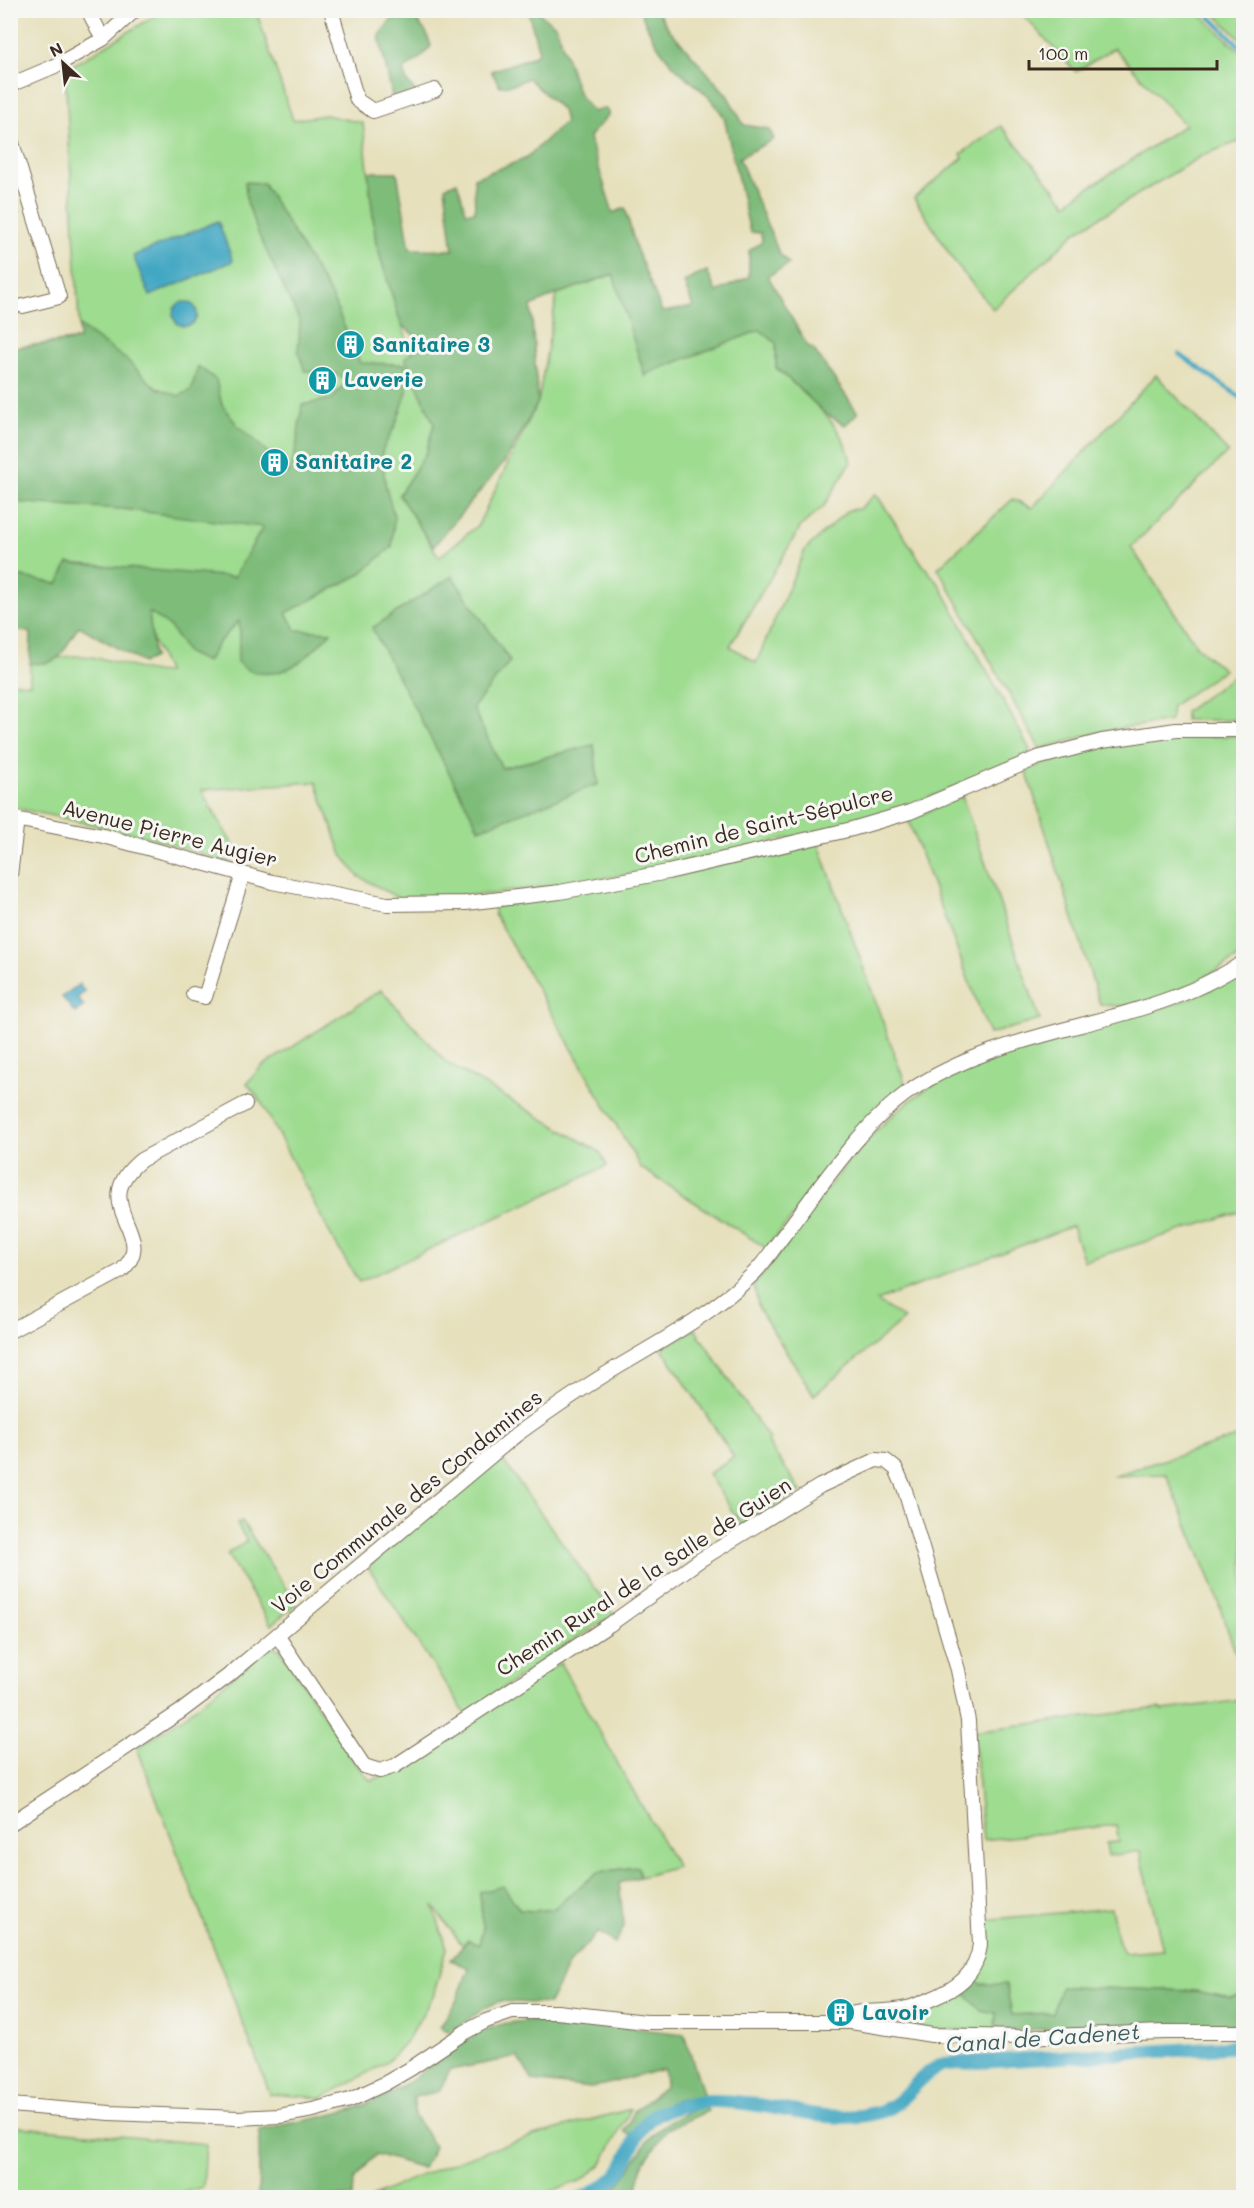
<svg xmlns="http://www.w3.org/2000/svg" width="1254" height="2208" font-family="Mali,sans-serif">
  <rect width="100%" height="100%" fill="#f6f6f2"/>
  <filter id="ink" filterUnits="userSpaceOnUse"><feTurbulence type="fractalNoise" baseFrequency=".0167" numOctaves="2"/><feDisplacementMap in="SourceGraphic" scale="12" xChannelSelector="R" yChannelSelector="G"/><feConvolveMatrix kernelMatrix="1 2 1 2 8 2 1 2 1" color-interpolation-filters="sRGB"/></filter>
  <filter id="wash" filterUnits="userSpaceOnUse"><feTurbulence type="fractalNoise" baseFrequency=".008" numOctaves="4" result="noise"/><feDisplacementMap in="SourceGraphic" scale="24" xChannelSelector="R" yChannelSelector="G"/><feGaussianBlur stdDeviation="1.35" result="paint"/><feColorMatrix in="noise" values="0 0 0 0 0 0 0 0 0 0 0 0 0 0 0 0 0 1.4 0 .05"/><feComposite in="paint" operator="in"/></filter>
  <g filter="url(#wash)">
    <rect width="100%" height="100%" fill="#e6e0bc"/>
    <path fill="#9edc90" stroke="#6c8357" stroke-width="1.5" fill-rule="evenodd" d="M160,11H256L293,120L326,115L363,123L376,243L434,424L426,453L399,495L439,557L478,525L538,402L557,294L614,274L648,373L760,330L777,343L776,368C804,394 844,423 851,462L824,506L801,526L730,646L756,663L805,550L848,510L859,509L876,494L923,565L939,584L1030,750L1025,758L904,808L845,825L631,874L493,894L400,899L358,876L342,855L316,782L201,790L240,857L226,862L149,837L11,807V682L30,684V663C51,659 70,654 91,657C117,660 141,673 168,673L142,617L11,585V348L80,339L65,70L155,16ZM451,576L510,661L472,708L502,768L594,745L598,784L479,828Z
      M1030,11H1196L1243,54V140L1203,155L1077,231L993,309L956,264L914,198L963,158L961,154L1001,126L1067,204L1073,198L1185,125L1114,48L1076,72L1023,15Z
      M1212,11H1243V42Z
      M1156,375L1228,452L1131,547L1198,648L1224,670L1172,706L1170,721L1108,730L1040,749L938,568L1013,499L1032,508Z
      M1243,669V720H1185V712Z
      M1243,736V955L1197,982L1159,997L1124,1007L1100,1004L1026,770C1058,759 1090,748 1124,742C1163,735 1204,736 1243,736Z
      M962,796L1040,1020L989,1034L908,820Z
      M818,842L906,1086L766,1248L641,1168L494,914V907Z
      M1243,970V1211L1084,1261L1072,1226L877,1301L904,1319L814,1395L759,1309L754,1286C813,1214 861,1123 946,1077C1023,1035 1114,1027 1196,996C1212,990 1228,978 1243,970Z
      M381,990L447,1063L600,1152L607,1166L359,1282L334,1241L261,1102L247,1083L261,1067Z
      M695,1329L769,1439L767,1442L801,1491L742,1526L708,1474L734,1457L662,1348Z
      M1243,1435H1244L1243,1675L1211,1581L1166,1474L1112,1476Z
      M499,1455L614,1615L553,1653L466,1715L368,1567Z
      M242,1521L296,1604L271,1625L227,1554L247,1541L237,1524Z
      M271,1646L280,1649L358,1767L371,1781L397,1769L560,1663L677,1867L640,1877L637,1867L598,1872L553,1909L534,1911L520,1910L480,1892L483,1928L479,1946L468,1940L463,1946L433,1906L447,1948L433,1996L408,2039L387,2062L322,2098L270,2094L137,1748L186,1715Z
      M1243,1700V1994L1231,1998L1195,1991L1062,1987L1052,2013L1012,2015L974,1978L983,1960V1922L993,1919L1111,1908L1118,1940L1124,1953L1163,1950L1140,1851L1108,1856L1106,1843L1119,1842L1116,1825L983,1840L973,1731L1159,1708L1163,1710Z
      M961,1990L981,2010L996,2013L995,2031L936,2030L871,2019L872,2016Z
      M631,2109L601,2165L580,2181L533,2197H373C454,2157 543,2132 631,2109Z
      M10,2126L206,2144L203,2187L166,2197H11Z"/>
    <path fill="#7ebc7a" stroke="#5c734c" stroke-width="1.5" d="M528,11H540L542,16L556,26L579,95L593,112L605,108L609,114L589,137L613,213L625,208L636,248L662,312L693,307L684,282L707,271L716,292L749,277V251L762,242L761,233L750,232L724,117C709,92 693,85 674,66C657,48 650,33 640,11H657L669,29L727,95L744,125L769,129L774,139L739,158L779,253L789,264L768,276L807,345L814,350L858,413L845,425L826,414L776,367V343L760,330L648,373L645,377L613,274L557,294L531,306L538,402L506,460L433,547L399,495L426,453L434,424L405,358L423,343L401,324L376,243L368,172H397L410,249L453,250L445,187L457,182L466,212H475L474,178L525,159L565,122L562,110L528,78L515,84L500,86L491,71L532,57L539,52Z
      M410,13L426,32L431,46L419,59L403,70L406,80L415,92L393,100L379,36L390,21Z
      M245,182L263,183L331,295L360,363L405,364L407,392L396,424L382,451L385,483L394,516L392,547L359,575L286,613L296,630L331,632C310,655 288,680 253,672C247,671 241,665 237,662L240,636L239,621L218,643L207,662L187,653L170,627L149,612L154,657L143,663L79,626C62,649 64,667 30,663L31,633L11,628V575L58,584L68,563L234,577L263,527L122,509L11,502V348L79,340V326L127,360L155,387L179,396L191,390L198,366L216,380L222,405L238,426L274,458L289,474C298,449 298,431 302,405L332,399L346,382L335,373L305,371L298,352L300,322L258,233L247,202Z
      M452,576L510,661L473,708L502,768L594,745L598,784L479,829L372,628Z
      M638,1867L640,1877L619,1883L624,1927L615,1943L598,1932L569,1963L549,2004L500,2001L487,2007L450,2032L440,2027L457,2000L469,1968L451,1960L468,1940L479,1945L483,1928L480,1892L503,1886L520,1910L534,1911L553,1909L598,1872Z
      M974,1978L981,1984H1006L1012,2015L1052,2013L1061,1987L1195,1991L1231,1998L1243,1994V2025H1181L995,2031L996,2013L981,2010L961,1990Z
      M526,2021L585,2023L684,2034L704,2096C669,2097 651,2109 630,2135L624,2132L635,2110L665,2087L664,2069L591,2088L533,2081L518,2057L450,2070L439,2091L414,2097V2116L426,2132L434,2147L423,2168L376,2154L354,2180L353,2197H258L260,2130C300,2120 344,2116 381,2098C424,2078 456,2036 503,2024C510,2022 518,2022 526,2021Z
      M703,2105L708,2111L667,2129L642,2166L635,2197H601C625,2186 633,2160 648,2140C662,2122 683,2115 703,2105Z"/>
    <path fill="#43a7c3" stroke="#3f6870" stroke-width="1.5" d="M218,221L233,261L150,296L133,256Z
      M173 314a12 12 0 1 1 24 0a12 12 0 1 1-24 0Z
      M79,984L85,992L77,998L84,1006L75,1013L62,997Z"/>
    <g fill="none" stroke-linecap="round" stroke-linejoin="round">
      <path stroke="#43a7c3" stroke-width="4" d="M1203,10L1244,50
        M1179,354L1244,400"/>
      <path stroke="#43a7c3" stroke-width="14" d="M582,2198C596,2191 610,2184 620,2171C633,2151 636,2125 658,2113C675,2108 694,2101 711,2101C765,2099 827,2128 879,2112C906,2104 917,2074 944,2064L1244,2046"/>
    </g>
  </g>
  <g filter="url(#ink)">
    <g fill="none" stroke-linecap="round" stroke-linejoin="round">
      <defs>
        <path id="street" d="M88,10L103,39
          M331,10L357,100L373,111L435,90
          M10,85L55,66L103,39L135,10
          M10,136L59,297L23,306
          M10,818L103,836L272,882L387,904L466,903L560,892L668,872L852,829L910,812L1037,758L1102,741L1176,730H1244
          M10,875L17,819
          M193,994L205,997L243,874
          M10,1331L121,1271C162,1234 84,1206 141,1160L245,1104
          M277,1635L364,1766L380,1771L395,1766L609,1625L700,1560L820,1486L876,1460L886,1461L896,1469L904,1487L958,1670L968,1721L980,1944C977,1975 956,1989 929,2000C922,2002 914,2007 907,2008C891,2012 872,2011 855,2013L851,2022
          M10,1824L180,1712L228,1676L516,1435C545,1414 575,1393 606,1374C657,1343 709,1317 752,1275C764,1264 773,1249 783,1236C820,1188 860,1125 911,1090C996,1034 1100,1029 1192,990C1210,982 1227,973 1244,962
          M10,2105L110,2113L238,2118L279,2116L313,2110L350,2100L384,2084L410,2069L465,2032L486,2021L512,2012H557L646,2022H851L932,2035L1019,2037L1165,2032H1244"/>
      </defs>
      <use href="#street" stroke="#776a55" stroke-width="16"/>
      <use href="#street" stroke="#fff" stroke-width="14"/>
    </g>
  </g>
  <defs>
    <symbol id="building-disc" viewBox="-11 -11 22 22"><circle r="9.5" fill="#0f9aa8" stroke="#f6f6f2"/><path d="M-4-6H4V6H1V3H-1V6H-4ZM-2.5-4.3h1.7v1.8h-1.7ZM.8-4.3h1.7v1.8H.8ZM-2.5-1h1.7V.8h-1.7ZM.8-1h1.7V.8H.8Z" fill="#fff"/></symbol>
  </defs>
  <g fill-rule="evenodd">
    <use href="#building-disc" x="334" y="328" width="33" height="33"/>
    <use href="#building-disc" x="306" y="364" width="33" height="33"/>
    <use href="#building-disc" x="258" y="446" width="33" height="33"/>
    <use href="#building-disc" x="824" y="1996" width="33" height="33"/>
  </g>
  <g text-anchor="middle" stroke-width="6" stroke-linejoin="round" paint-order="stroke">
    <g font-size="21" font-weight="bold" fill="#0d838f" stroke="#f6f6f2" text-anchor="start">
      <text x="372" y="352">Sanitaire 3</text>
      <text x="344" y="387">Laverie</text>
      <text x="295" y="469">Sanitaire 2</text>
      <text x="862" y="2020">Lavoir</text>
    </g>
    <g font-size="21" fill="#3b2a1e" stroke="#f6f6f2">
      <text transform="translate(764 825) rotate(-14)" y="7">Chemin de Saint-Sépulcre</text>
      <text transform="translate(170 834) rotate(14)" y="7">Avenue Pierre Augier</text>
      <text transform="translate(407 1502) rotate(-39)" y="7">Voie Communale des Condamines</text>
      <text transform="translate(644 1577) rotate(-33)" y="7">Chemin Rural de la Salle de Guien</text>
    </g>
    <g font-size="22" font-style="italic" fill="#3e5c60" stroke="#f6f6f2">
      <text transform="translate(1043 2038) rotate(-4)" y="8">Canal de Cadenet</text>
    </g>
  </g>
  <rect width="1254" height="2208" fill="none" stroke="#f6f6f2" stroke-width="36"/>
  <g transform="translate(63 63) rotate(333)" stroke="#f6f6f2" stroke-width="4.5" paint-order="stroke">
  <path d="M0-4.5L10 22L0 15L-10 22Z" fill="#3b2a1e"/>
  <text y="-9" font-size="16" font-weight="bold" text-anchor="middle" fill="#3b2a1e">N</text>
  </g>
  <path d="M1029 60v9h188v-9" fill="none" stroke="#3b2a1e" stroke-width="3"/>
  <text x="1038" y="60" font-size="18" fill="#3b2a1e" stroke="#f6f6f2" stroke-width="4.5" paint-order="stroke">100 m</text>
</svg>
